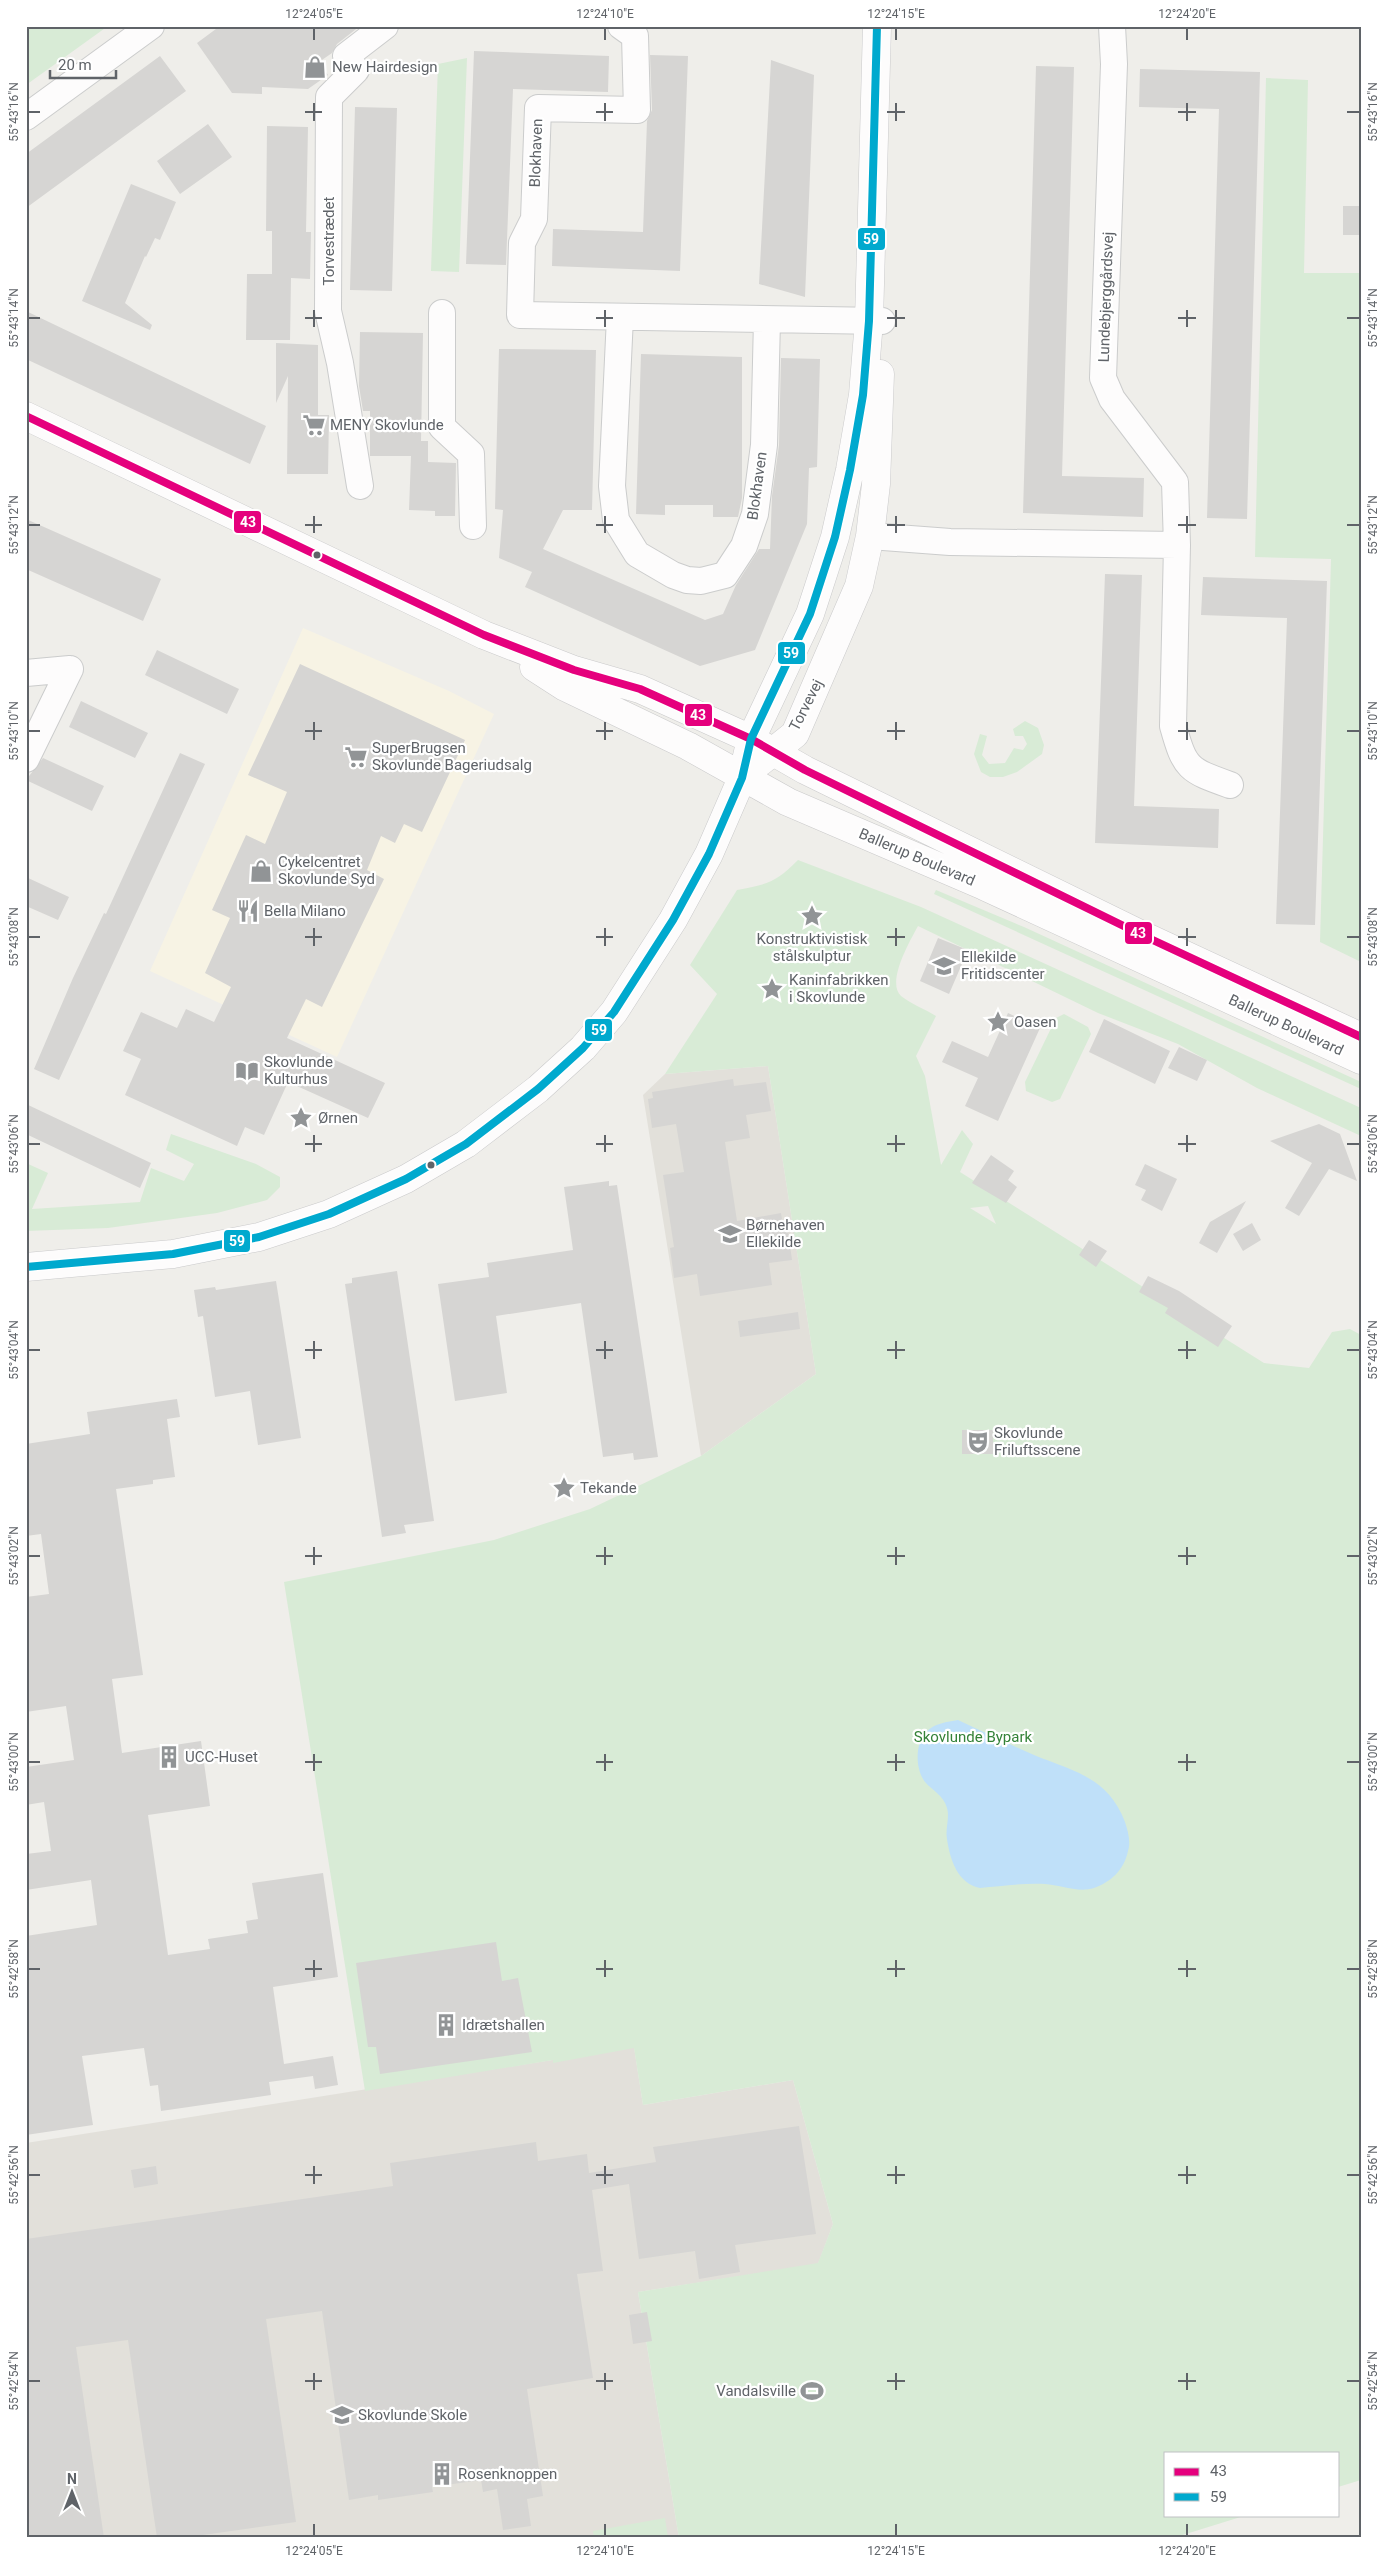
<svg xmlns="http://www.w3.org/2000/svg" width="1387" height="2564" font-family="Roboto,sans-serif">
  <rect width="100%" height="100%" fill="#efeeea"/>
  <path fill="#f7f3e4" d="M303,628L449,691L494,714L337,1057L150,971Z"/>
  <path fill="#e2e0da" d="M768,1066L816,1374L701,1456L643,1095L665,1074Z
    M634,2047L643,2105L793,2080L833,2224L818,2264L638,2292L679,2538H26V2143Z"/>
  <path fill="#d8ebd6" fill-rule="evenodd" d="M26,26H108L26,85Z
    M467,58L459,272L431,271L438,64Z
    M1266,78L1308,80L1304,273H1361V962L1320,942L1331,559L1255,557Z
    M1025,721L1038,728L1044,745L1042,754L1017,772L1003,777H990L981,772L974,754L980,734L987,736L982,755L989,764L1005,763L1014,748L1023,750L1027,744L1023,736H1015L1013,729Z
    M798,860L921,907L1361,1108V1136L1257,1088L1178,1044L1098,1013L918,926C910,941 886,982 901,996C911,1004 925,1009 936,1016L916,1056L925,1076L941,1165L962,1130L973,1144L960,1172L1264,1363L1309,1368L1332,1332L1350,1329L1361,1335V2480L1338,2487V2453H1166V2515H1247L1173,2538H679L638,2292L818,2263L833,2224L793,2080L643,2105L634,2048L553,2063V2060L365,2091L284,1582L494,1540L590,1509L701,1456L816,1374L768,1066L665,1074L717,994L690,965L737,890C768,884 775,883 798,860ZM988,1206L996,1224L970,1208Z
    M936,890L1024,927L1361,1082V1089L934,894Z
    M1064,1014L1088,1027L1091,1034L1060,1099L1052,1102L1026,1091L1025,1082L1056,1018Z
    M171,1134L256,1164L280,1177V1187L267,1200L217,1213L108,1228L26,1231V1163L48,1173L32,1209L140,1202L151,1168L184,1181L194,1164L166,1150Z
    M665,2518L668,2538H594L593,2531Z"/>
  <path fill="#bfe0f9" d="M958,1720C983,1732 1009,1744 1034,1755C1073,1771 1108,1777 1125,1822C1128,1831 1131,1842 1128,1851C1124,1870 1111,1882 1094,1888C1078,1893 1060,1885 1045,1884C1023,1883 1002,1886 980,1888C958,1884 950,1860 947,1839C945,1829 950,1817 947,1808C944,1796 932,1790 925,1782C915,1769 915,1744 926,1732C935,1723 947,1722 958,1720Z"/>
  <path fill="#d6d5d3" d="M220,26H360L337,44L332,53L319,62L328,75L308,89L262,87V94L232,93L197,43Z
    M474,51L609,56L608,92L513,89L506,265L466,264Z
    M650,55L688,56L680,271L552,266L553,229L643,232L647,121L652,110Z
    M160,56L186,91L26,208V154Z
    M771,60L814,75L805,297L759,284Z
    M1036,66L1074,67L1062,476L1144,478L1143,517L1023,513Z
    M1140,69L1260,72L1247,519L1207,518L1219,109L1139,107Z
    M355,107L397,108L392,291L350,290Z
    M208,124L232,157L180,194L157,161Z
    M267,126L308,127L306,232H311L310,279L291,278L290,340H246L247,274H272V231H266Z
    M131,184L176,202L160,240L155,238L146,257L145,256L125,303L152,325L150,330L82,301Z
    M1343,206H1361V235H1343Z
    M26,311L266,426L250,464L26,359Z
    M360,332L423,333L421,441H428V462L456,463L455,516H435V511L409,510L411,456H370V411H363L359,386Z
    M276,343L318,345V415H329L328,474H287L288,376L276,403Z
    M499,349L596,350L592,510H563L543,549L705,620L723,614L736,585L759,549H770L772,496L779,445L781,358L820,359L817,467L809,468L807,524L755,650L700,666L525,587L532,572L499,558L503,510L495,509Z
    M641,354L742,357V498L738,517H713V505H665V515L636,514Z
    M26,519L161,579L143,621L26,569Z
    M1105,574L1142,575L1134,806L1219,809L1218,848L1095,843Z
    M1203,577L1327,581L1315,925L1276,924L1287,618L1201,615Z
    M157,650L239,689L227,714L145,675Z
    M300,664L465,740L422,832L404,824L395,843L381,836L367,870L384,879L322,1007L306,999L287,1038L385,1083L368,1118L288,1082L264,1135L245,1127L237,1146L125,1095L141,1059L123,1051L141,1012L177,1028L186,1009L214,1022L231,987L205,973L230,918L212,910L246,835L265,844L287,792L248,775Z
    M81,701L148,733L135,758L69,727Z
    M180,753L205,764L59,1080L34,1069L73,978L104,913L106,914Z
    M43,758L104,786L92,811L26,780Z
    M26,877L69,897L58,920L26,906Z
    M938,938L968,950L949,994L920,981Z
    M1008,1013L1040,1028L998,1121L965,1106L978,1078L942,1062L952,1041L988,1057Z
    M1104,1019L1170,1051L1155,1084L1089,1052Z
    M1179,1047L1207,1060L1197,1081L1168,1068Z
    M733,1079L734,1086L766,1082L771,1111L746,1115L750,1138L725,1142L737,1221L781,1213L784,1231H788L792,1260L769,1263L772,1285L700,1296L697,1274L674,1278L670,1248L674,1247L663,1175L684,1172L676,1124L652,1128L648,1099L653,1098L652,1092Z
    M26,1104L151,1163L140,1188L26,1134Z
    M1319,1124L1340,1134L1357,1181L1329,1169L1299,1216L1285,1208L1312,1163L1270,1141Z
    M991,1155L1014,1171L1008,1180L1017,1187L1006,1203L972,1183Z
    M1145,1164L1177,1179L1162,1211L1141,1200L1146,1190L1135,1185Z
    M609,1181V1186L617,1185L658,1457L634,1460L633,1453L603,1457L581,1303L496,1316L507,1393L455,1401L438,1284L489,1277L487,1263L573,1250L564,1187Z
    M1246,1201L1217,1253L1199,1243L1210,1222Z
    M1252,1223L1261,1240L1243,1251L1233,1234Z
    M1089,1240L1107,1251L1096,1267L1079,1255Z
    M397,1271L434,1521L404,1525L406,1533L382,1537L345,1284L352,1283V1278Z
    M1148,1276L1179,1291L1232,1326L1218,1347L1165,1313L1168,1308L1139,1292Z
    M276,1281L301,1438L258,1445L250,1391L215,1397L203,1316L198,1317L194,1290L215,1287L216,1290Z
    M798,1312L800,1329L740,1337L738,1321Z
    M177,1399L180,1417L167,1419L175,1477L153,1480V1484L116,1489L143,1675L112,1679L122,1753L201,1741L210,1806L148,1815L168,1955L210,1949L208,1939L248,1933L246,1921L258,1919L252,1883L323,1873L338,1977L273,1987L284,2064L333,2056L338,2085L315,2089L313,2076L269,2082L271,2095L161,2111L158,2085L150,2086L144,2048L82,2056L93,2125L26,2135V1936L97,1925L91,1880L26,1890V1854L51,1851L44,1802L26,1805V1767L74,1760L66,1706L26,1712V1597L49,1594L41,1534L26,1536V1444L90,1434L87,1412Z
    M962,1430H993V1454H962Z
    M496,1942L502,1981L518,1978L532,2052L380,2074L376,2047H368L356,1963Z
    M799,2126L816,2234L735,2245L740,2272L699,2279L695,2251L639,2259L629,2184L592,2190L603,2271L577,2274L593,2378L527,2389L543,2496L527,2499L531,2526L503,2530L497,2489L483,2492L481,2480L432,2487L433,2492L378,2500V2495L349,2500L322,2311L266,2319L296,2522L203,2535L204,2538H157L128,2340L76,2347L104,2538H26V2239L393,2186L390,2163L536,2142L538,2161L587,2154L589,2173L656,2162L653,2147Z
    M156,2166L158,2184L134,2188L131,2170Z
    M647,2312L652,2341L633,2344L629,2315Z"/>
  <g fill="none" stroke-linecap="round" stroke-linejoin="round">
    <defs>
      <path id="street" d="M621,26L635,36L637,110L538,108L534,219L522,243L520,315L882,321
        M1112,26L1114,64L1103,378L1112,399L1175,482L1177,545L1173,726C1185,769 1188,770 1230,785
        M26,117L151,26
        M442,313V427L471,454L473,526
        M620,317L612,486L616,520L637,554L673,575L687,580L701,581L725,575L744,546L755,514L764,445L767,320
        M360,486L340,363L328,311L329,97L356,70L346,56L385,26
        M870,536L950,542L1177,545
        M26,673L70,669
        M26,759L70,669"/>
      <path id="secondary" d="M26,416L484,635L574,670L640,689L751,739L805,770L1142,935L1361,1037
        M534,667L565,687L688,746L788,802L984,886L1361,1060
        M760,762L795,734L859,586L870,536L876,484L880,374
        M26,1267L173,1254L259,1237L329,1214L406,1179L466,1144L538,1089L583,1048L614,1012L673,920L709,854L742,778L751,739L810,614L835,537L850,470L863,395L869,321L877,26"/>
    </defs>
    <use href="#street" stroke="#cbcccc" stroke-width="28"/>
    <use href="#secondary" stroke="#cacacb" stroke-width="29"/>
    <use href="#street" stroke="#fdfcfc" stroke-width="26"/>
    <use href="#secondary" stroke="#fdfcfc" stroke-width="28"/>
    <defs>
      <path id="bus-1" d="M26,416L484,635L574,670L640,689L751,739L805,770L1142,935L1361,1037"/>
      <path id="bus-2" d="M26,1267L173,1254L259,1237L329,1214L406,1179L466,1144L538,1089L583,1048L614,1012L673,920L709,854L742,778L751,739L810,614L835,537L850,470L863,395L869,321L877,26"/>
    </defs>
    <use href="#bus-1" stroke="#fff" stroke-width="11"/>
    <use href="#bus-2" stroke="#fff" stroke-width="11"/>
    <use href="#bus-1" stroke="#e5007d" stroke-width="8"/>
    <use href="#bus-2" stroke="#00a9ce" stroke-width="8"/>
  </g>
  <path fill="none" stroke="#5f6368" stroke-width="2" d="M314,28V40M605,28V40M896,28V40M1187,28V40M314,103V121M605,103V121M896,103V121M1187,103V121M28,112H40M305,112H322M596,112H613M887,112H905M1178,112H1196M1347,112H1360M314,310V327M605,310V327M896,310V327M1187,310V327M28,318H40M305,318H322M596,318H613M887,318H905M1178,318H1196M1347,318H1360M314,516V533M605,516V533M896,516V533M1187,516V533M28,525H40M305,525H322M596,525H613M887,525H905M1178,525H1196M1347,525H1360M314,722V740M605,722V740M896,722V740M1187,722V740M28,731H40M305,731H322M596,731H613M887,731H905M1178,731H1196M1347,731H1360M314,928V946M605,928V946M896,928V946M1187,928V946M28,937H40M305,937H322M596,937H613M887,937H905M1178,937H1196M1347,937H1360M314,1135V1152M605,1135V1152M896,1135V1152M1187,1135V1152M28,1144H40M305,1144H322M596,1144H613M887,1144H905M1178,1144H1196M1347,1144H1360M314,1341V1359M605,1341V1359M896,1341V1359M1187,1341V1359M28,1350H40M305,1350H322M596,1350H613M887,1350H905M1178,1350H1196M1347,1350H1360M314,1547V1565M605,1547V1565M896,1547V1565M1187,1547V1565M28,1556H40M305,1556H322M596,1556H613M887,1556H905M1178,1556H1196M1347,1556H1360M314,1754V1771M605,1754V1771M896,1754V1771M1187,1754V1771M28,1762H40M305,1762H322M596,1762H613M887,1762H905M1178,1762H1196M1347,1762H1360M314,1960V1977M605,1960V1977M896,1960V1977M1187,1960V1977M28,1969H40M305,1969H322M596,1969H613M887,1969H905M1178,1969H1196M1347,1969H1360M314,2166V2184M605,2166V2184M896,2166V2184M1187,2166V2184M28,2175H40M305,2175H322M596,2175H613M887,2175H905M1178,2175H1196M1347,2175H1360M314,2373V2390M605,2373V2390M896,2373V2390M1187,2373V2390M28,2381H40M305,2381H322M596,2381H613M887,2381H905M1178,2381H1196M1347,2381H1360M314,2524V2536M605,2524V2536M896,2524V2536M1187,2524V2536"/>
  <defs>
    <symbol id="shop-bare" viewBox="-9 -9 18 18"><path d="M-5-2.5h2.3a2.7 3.5 0 0 1 5.4 0H5L5.5 6h-11ZM-1.5-2.5h3a1.5 2.3 0 0 0-3 0Z" fill="#919496" stroke="#fff" stroke-width="2.5" paint-order="stroke"/></symbol>
    <symbol id="supermarket-bare" viewBox="-9 -9 18 18"><path d="M-6-5.5h2.5l.6 2H6L4.5 2H-2.5L-4.4-4H-6ZM-1.5 3.2a1.3 1.3 0 1 0 .1 0ZM3 3.2a1.3 1.3 0 1 0 .1 0Z" fill="#919496" stroke="#fff" stroke-width="2.5" paint-order="stroke"/></symbol>
    <symbol id="restaurant-bare" viewBox="-9 -9 18 18"><path d="M-5-6h1v4h1v-4h1v4h1v-4h1v5L-1.5 .5V6h-2V.5L-5-1ZM5-6V6H3V1.5H1.5Q1.5-4 5-6Z" fill="#919496" stroke="#fff" stroke-width="2.5" paint-order="stroke"/></symbol>
    <symbol id="sight-bare" viewBox="-9 -9 18 18"><path d="M0-6L1.8-2.2L6-1.7L2.9 1.2L3.7 5.4L0 3.3L-3.7 5.4L-2.9 1.2L-6-1.7L-1.8-2.2Z" fill="#919496" stroke="#fff" stroke-width="2.5" paint-order="stroke"/></symbol>
    <symbol id="school-bare" viewBox="-9 -9 18 18"><path d="M0-5L7-2L0 1L-7-2ZM-4 1L0 2.5L4 1V4Q0 6-4 4Z" fill="#919496" stroke="#fff" stroke-width="2.5" paint-order="stroke"/></symbol>
    <symbol id="library-bare" viewBox="-9 -9 18 18"><path d="M-6-4Q-3-5.5-.7-3.5V5Q-3 3-6 4ZM6-4Q3-5.5 .7-3.5V5Q3 3 6 4Z" fill="#919496" stroke="#fff" stroke-width="2.5" paint-order="stroke"/></symbol>
    <symbol id="theatre-bare" viewBox="-9 -9 18 18"><path d="M-5-5.5Q0-4 5-5.5V0Q5 5 0 6Q-5 5-5 0ZM-3.3-2.5H-1v1.5H-3.3ZM1-2.5H3.3v1.5H1ZM-2.8 1Q0 5.5 2.8 1Z" fill="#919496" stroke="#fff" stroke-width="2.5" paint-order="stroke"/></symbol>
    <symbol id="building-bare" viewBox="-9 -9 18 18"><path d="M-4-6H4V6H1V3H-1V6H-4ZM-2.5-4.3h1.7v1.8h-1.7ZM.8-4.3h1.7v1.8H.8ZM-2.5-1h1.7V.8h-1.7ZM.8-1h1.7V.8H.8Z" fill="#919496" stroke="#fff" stroke-width="2.5" paint-order="stroke"/></symbol>
    <symbol id="stadium-bare" viewBox="-9 -9 18 18"><path d="M0-5a6.5 5 0 1 0 0 10a6.5 5 0 1 0 0-10ZM-3.5-1.8h7v3.6h-7Z" fill="#919496" stroke="#fff" stroke-width="2.5" paint-order="stroke"/></symbol>
  </defs>
  <g fill-rule="evenodd">
    <use href="#shop-bare" x="299" y="51" width="32" height="32"/>
    <use href="#supermarket-bare" x="298" y="409" width="32" height="32"/>
    <use href="#supermarket-bare" x="340" y="741" width="32" height="32"/>
    <use href="#shop-bare" x="245" y="855" width="32" height="32"/>
    <use href="#restaurant-bare" x="232" y="895" width="32" height="32"/>
    <use href="#sight-bare" x="796" y="900" width="32" height="32"/>
    <use href="#school-bare" x="928" y="950" width="32" height="32"/>
    <use href="#sight-bare" x="756" y="973" width="32" height="32"/>
    <use href="#sight-bare" x="982" y="1006" width="32" height="32"/>
    <use href="#library-bare" x="231" y="1055" width="32" height="32"/>
    <use href="#sight-bare" x="285" y="1102" width="32" height="32"/>
    <use href="#school-bare" x="714" y="1218" width="32" height="32"/>
    <use href="#theatre-bare" x="962" y="1426" width="32" height="32"/>
    <use href="#sight-bare" x="548" y="1472" width="32" height="32"/>
    <use href="#building-bare" x="153" y="1741" width="32" height="32"/>
    <use href="#building-bare" x="430" y="2009" width="32" height="32"/>
    <use href="#stadium-bare" x="796" y="2375" width="32" height="32"/>
    <use href="#school-bare" x="326" y="2399" width="32" height="32"/>
    <use href="#building-bare" x="426" y="2458" width="32" height="32"/>
  </g>
  <g fill="#5f6368" stroke="#fff" stroke-width="2">
    <circle cx="317" cy="555" r="4.5"/>
    <circle cx="431" cy="1165" r="4.5"/>
  </g>
  <g text-anchor="middle" stroke-width="4.5" stroke-linejoin="round" paint-order="stroke">
    <g font-size="15" fill="#5f6368" stroke="#fff" text-anchor="start">
      <text x="332" y="72">New Hairdesign</text>
      <text x="330" y="430">MENY Skovlunde</text>
      <text x="372" y="753">SuperBrugsen<tspan x="372" dy="17">Skovlunde Bageriudsalg</tspan></text>
      <text x="278" y="867">Cykelcentret<tspan x="278" dy="17">Skovlunde Syd</tspan></text>
      <text x="264" y="916">Bella Milano</text>
      <text x="812" y="944" text-anchor="middle">Konstruktivistisk<tspan x="812" dy="17">stålskulptur</tspan></text>
      <text x="961" y="962">Ellekilde<tspan x="961" dy="17">Fritidscenter</tspan></text>
      <text x="789" y="985">Kaninfabrikken<tspan x="789" dy="17">i Skovlunde</tspan></text>
      <text x="1014" y="1027">Oasen</text>
      <text x="264" y="1067">Skovlunde<tspan x="264" dy="17">Kulturhus</tspan></text>
      <text x="318" y="1123">Ørnen</text>
      <text x="746" y="1230">Børnehaven<tspan x="746" dy="17">Ellekilde</tspan></text>
      <text x="994" y="1438">Skovlunde<tspan x="994" dy="17">Friluftsscene</tspan></text>
      <text x="580" y="1493">Tekande</text>
      <text x="185" y="1762">UCC-Huset</text>
      <text x="462" y="2030">Idrætshallen</text>
      <text x="796" y="2396" text-anchor="end">Vandalsville</text>
      <text x="358" y="2420">Skovlunde Skole</text>
      <text x="458" y="2479">Rosenknoppen</text>
    </g>
    <g font-size="15" fill="#5f6368" stroke="#fff">
      <text transform="translate(536 153) rotate(-88)" y="5">Blokhaven</text>
      <text transform="translate(329 241) rotate(-90)" y="5">Torvestrædet</text>
      <text transform="translate(1106 297) rotate(-88)" y="5">Lundebjerggårdsvej</text>
      <text transform="translate(757 486) rotate(-82)" y="5">Blokhaven</text>
      <text transform="translate(806 705) rotate(-63)" y="5">Torvevej</text>
      <text transform="translate(917 857) rotate(23)" y="5">Ballerup Boulevard</text>
      <text transform="translate(1286 1025) rotate(25)" y="5">Ballerup Boulevard</text>
    </g>
    <g font-size="15" fill="#348238" stroke="#fff">
      <text x="973" y="1742">Skovlunde Bypark</text>
    </g>
  </g>
  <g stroke="#fff" stroke-width="2">
    <rect x="857" y="227" width="29" height="24" rx="5" fill="#00a9ce"/>
    <rect x="233" y="510" width="29" height="24" rx="5" fill="#e5007d"/>
    <rect x="777" y="641" width="29" height="24" rx="5" fill="#00a9ce"/>
    <rect x="684" y="703" width="29" height="24" rx="5" fill="#e5007d"/>
    <rect x="1124" y="921" width="29" height="24" rx="5" fill="#e5007d"/>
    <rect x="584" y="1018" width="29" height="24" rx="5" fill="#00a9ce"/>
    <rect x="223" y="1229" width="28" height="24" rx="5" fill="#00a9ce"/>
  </g>
  <g font-size="14" text-anchor="middle" font-weight="bold" fill="#fff">
    <text x="871" y="244">59</text>
    <text x="248" y="527">43</text>
    <text x="791" y="658">59</text>
    <text x="698" y="720">43</text>
    <text x="1138" y="938">43</text>
    <text x="599" y="1035">59</text>
    <text x="237" y="1246">59</text>
  </g>
  <rect width="1387" height="2564" fill="none" stroke="#ffffff" stroke-width="55"/>
  <rect x="1164" y="2452" width="175" height="65" fill="#ffffff" stroke="#bfc1c3"/>
  <rect x="1174" y="2468" width="25" height="8" fill="#e5007d" stroke="#bfc1c3"/>
  <text x="1210" y="2476" font-size="15" fill="#5f6368">43</text>
  <rect x="1174" y="2493" width="25" height="8" fill="#00a9ce" stroke="#bfc1c3"/>
  <text x="1210" y="2502" font-size="15" fill="#5f6368">59</text>
  <g transform="translate(72 2492)" stroke="#ffffff" stroke-width="4" paint-order="stroke">
  <path d="M0-4L9 19L0 12L-9 19Z" fill="#5f6368"/>
  <text y="-8" font-size="14" font-weight="bold" text-anchor="middle" fill="#5f6368">N</text>
  </g>
  <path d="M50 70v8h66v-8" fill="none" stroke="#5f6368" stroke-width="2.5"/>
  <text x="58" y="70" font-size="15" fill="#5f6368" stroke="#ffffff" stroke-width="4" paint-order="stroke">20 m</text>
  <rect x="28" y="28" width="1332" height="2508" fill="none" stroke="#5f6368" stroke-width="2"/>
  <g font-size="12" text-anchor="middle" fill="#5f6368">
    <text x="314" y="18">12°24'05"E</text>
    <text x="605" y="18">12°24'10"E</text>
    <text x="896" y="18">12°24'15"E</text>
    <text x="1187" y="18">12°24'20"E</text>
    <text transform="translate(14 112) rotate(-90)" y="4">55°43'16"N</text>
    <text transform="translate(1373 112) rotate(-90)" y="4">55°43'16"N</text>
    <text transform="translate(14 318) rotate(-90)" y="4">55°43'14"N</text>
    <text transform="translate(1373 318) rotate(-90)" y="4">55°43'14"N</text>
    <text transform="translate(14 525) rotate(-90)" y="4">55°43'12"N</text>
    <text transform="translate(1373 525) rotate(-90)" y="4">55°43'12"N</text>
    <text transform="translate(14 731) rotate(-90)" y="4">55°43'10"N</text>
    <text transform="translate(1373 731) rotate(-90)" y="4">55°43'10"N</text>
    <text transform="translate(14 937) rotate(-90)" y="4">55°43'08"N</text>
    <text transform="translate(1373 937) rotate(-90)" y="4">55°43'08"N</text>
    <text transform="translate(14 1144) rotate(-90)" y="4">55°43'06"N</text>
    <text transform="translate(1373 1144) rotate(-90)" y="4">55°43'06"N</text>
    <text transform="translate(14 1350) rotate(-90)" y="4">55°43'04"N</text>
    <text transform="translate(1373 1350) rotate(-90)" y="4">55°43'04"N</text>
    <text transform="translate(14 1556) rotate(-90)" y="4">55°43'02"N</text>
    <text transform="translate(1373 1556) rotate(-90)" y="4">55°43'02"N</text>
    <text transform="translate(14 1762) rotate(-90)" y="4">55°43'00"N</text>
    <text transform="translate(1373 1762) rotate(-90)" y="4">55°43'00"N</text>
    <text transform="translate(14 1969) rotate(-90)" y="4">55°42'58"N</text>
    <text transform="translate(1373 1969) rotate(-90)" y="4">55°42'58"N</text>
    <text transform="translate(14 2175) rotate(-90)" y="4">55°42'56"N</text>
    <text transform="translate(1373 2175) rotate(-90)" y="4">55°42'56"N</text>
    <text transform="translate(14 2381) rotate(-90)" y="4">55°42'54"N</text>
    <text transform="translate(1373 2381) rotate(-90)" y="4">55°42'54"N</text>
    <text x="314" y="2555">12°24'05"E</text>
    <text x="605" y="2555">12°24'10"E</text>
    <text x="896" y="2555">12°24'15"E</text>
    <text x="1187" y="2555">12°24'20"E</text>
  </g>
</svg>
